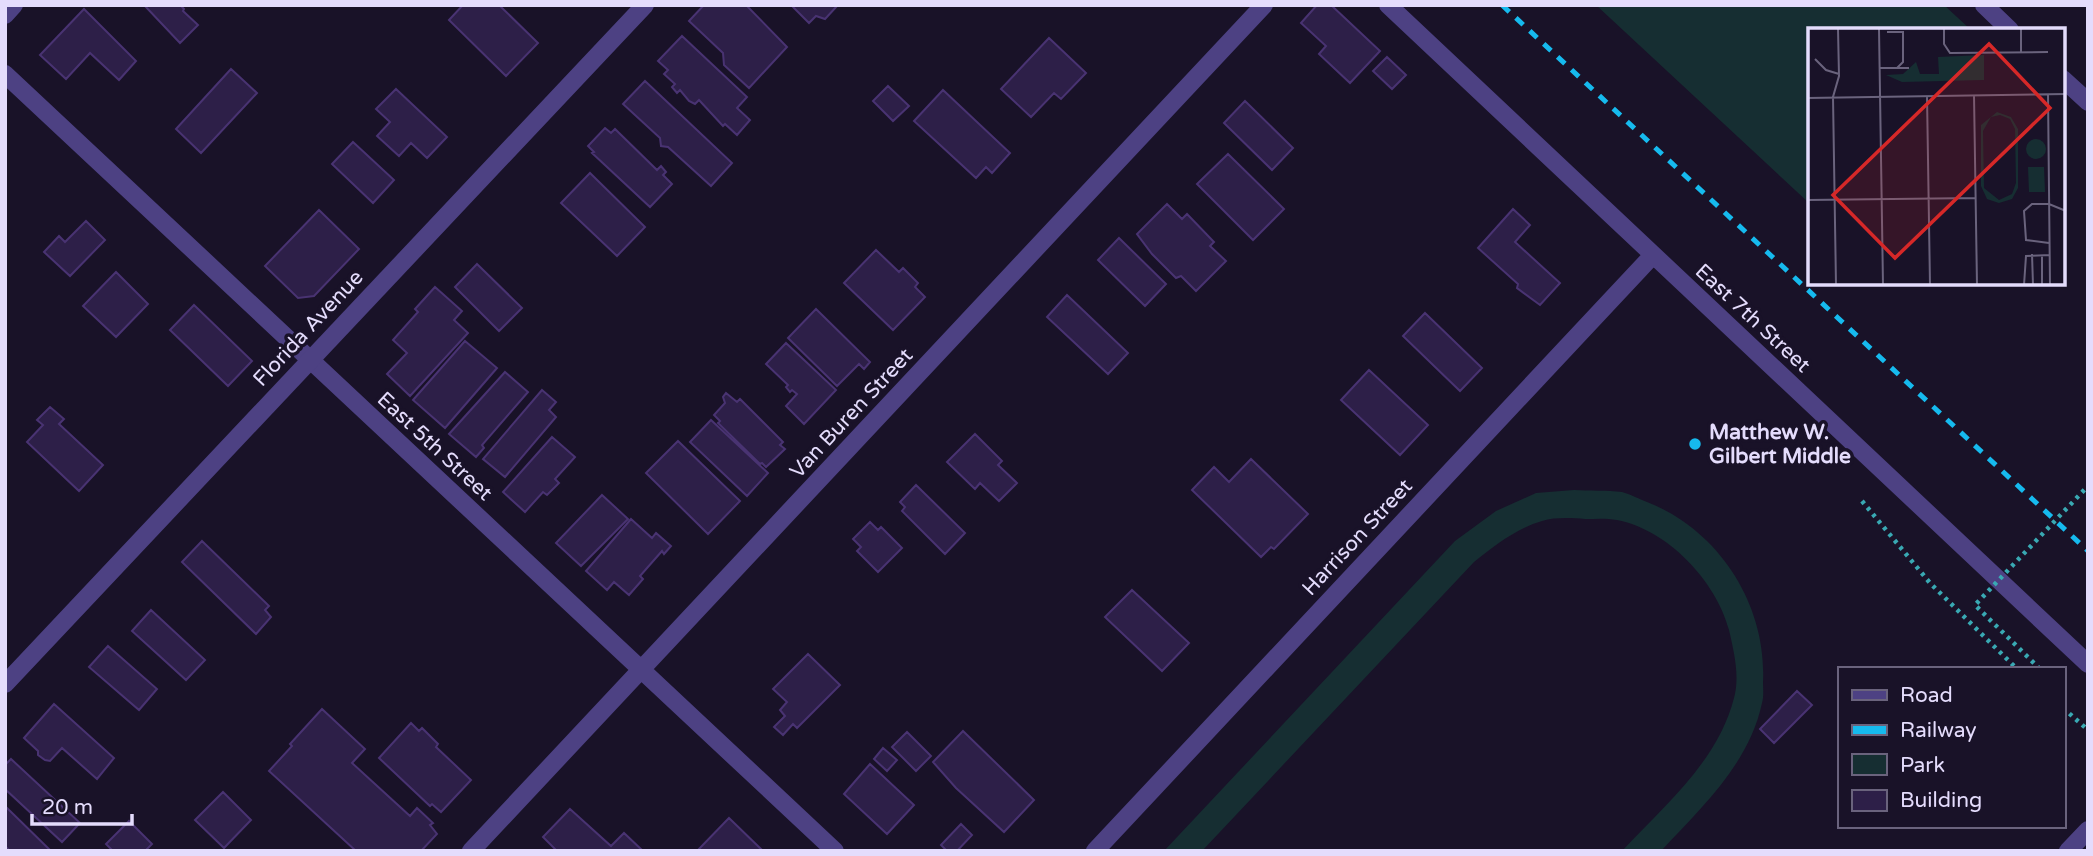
<svg xmlns="http://www.w3.org/2000/svg" width="2093" height="856" font-family="'Varela Round',sans-serif">
  <rect width="100%" height="100%" fill="#191228"/>
  <path fill="#162e32" d="M1596,5H1944L1971,30H1810L1809,203Z
    M1574,490C1589,491 1607,490 1622,492C1630,494 1639,499 1647,502C1719,530 1767,605 1763,682C1763,689 1764,696 1762,703C1749,764 1702,807 1661,851H1622C1665,805 1718,761 1734,698C1740,676 1734,652 1729,630C1716,581 1668,530 1617,520C1606,518 1595,519 1585,519C1572,518 1555,517 1542,521C1517,528 1494,546 1474,562L1202,851H1164L1455,541L1496,511L1536,493Z"/>
  <path fill="#2d1f48" stroke="#493372" stroke-width="2" d="M144,5H180L184,9L183,11L198,25L180,43Z
    M463,5H499L538,43L506,76L449,20Z
    M704,5H746L787,47L749,88L724,65L723,53L689,21Z
    M791,5H838L825,19L816,16L809,23Z
    M1317,5H1331L1380,51L1350,83L1319,54L1326,46L1301,23Z
    M84,9L136,61L119,80L90,53L66,79L40,55Z
    M682,36L747,97L737,108L750,120L737,135L725,124L723,126L699,100L695,104L689,101L680,90L677,93L672,87L675,84L664,74L668,70L658,61Z
    M1049,38L1086,73L1061,99L1054,93L1031,117L1001,89Z
    M1387,57L1406,75L1392,89L1373,71Z
    M231,69L257,93L201,153L176,129Z
    M645,81L732,163L711,186L668,147L661,146L660,138L623,104Z
    M888,86L909,106L893,121L873,101Z
    M396,89L447,137L427,158L411,143L399,156L377,136L390,122L376,109Z
    M943,90L1010,153L992,173L986,167L976,178L914,121Z
    M1245,101L1293,148L1272,170L1224,123Z
    M605,128L611,133L615,129L657,170L661,166L666,172L663,175L672,184L650,207L592,153L594,152L588,146Z
    M353,142L394,180L373,203L332,164Z
    M1228,154L1284,209L1253,240L1197,184Z
    M590,173L645,227L617,256L561,203Z
    M1167,204L1182,219L1187,214L1214,242L1210,246L1226,261L1196,291L1181,276L1176,278L1152,254L1137,234Z
    M1513,209L1530,225L1515,242L1560,283L1540,305L1517,288L1518,284L1478,248Z
    M319,210L359,249L314,296L298,298L265,266Z
    M86,221L105,240L70,276L44,252L59,236L65,242Z
    M1119,238L1166,284L1145,306L1098,260Z
    M876,250L899,272L903,268L918,283L915,287L925,297L893,330L844,283Z
    M477,264L522,308L499,331L455,287Z
    M116,272L148,304L116,337L83,306Z
    M435,287L462,311L454,320L468,333L410,396L387,374L407,353L393,340L418,312L415,309Z
    M1067,295L1128,353L1108,374L1047,317Z
    M194,305L252,361L228,386L170,330Z
    M816,309L870,362L864,369L859,364L837,386L788,338Z
    M1425,313L1482,368L1460,391L1403,336Z
    M465,341L497,368L445,428L413,400Z
    M786,343L836,390L804,424L786,406L797,394L792,390L790,392L786,387L788,385L766,364Z
    M1369,370L1428,425L1400,455L1341,400Z
    M505,372L528,392L482,445L484,448L476,457L449,434Z
    M542,390L556,402L549,410L556,417L505,477L483,459Z
    M726,393L737,402L740,399L783,442L780,445L785,449L766,467L762,463L760,464L718,423L720,421L714,415L725,403L723,397Z
    M50,407L64,419L59,424L103,465L79,491L27,442L43,425L37,420Z
    M711,420L768,473L747,496L690,442Z
    M975,434L1002,461L998,465L1017,483L999,501L980,483L975,489L947,462Z
    M552,437L575,457L555,479L559,483L547,495L543,492L525,512L503,492Z
    M678,441L740,501L708,534L646,473Z
    M1251,459L1308,514L1274,549L1271,547L1261,557L1192,490L1214,467L1229,482Z
    M916,485L965,533L945,554L902,511L905,507L900,502Z
    M602,495L628,519L581,566L556,543Z
    M631,519L652,538L656,533L671,546L664,554L662,551L640,576L643,579L629,595L614,582L607,590L586,571Z
    M870,522L878,530L881,527L902,548L878,572L857,551L861,547L853,539Z
    M202,541L269,606L265,610L271,617L256,634L182,562Z
    M1132,590L1189,643L1162,671L1105,617Z
    M151,610L205,660L186,680L132,631Z
    M108,646L157,689L139,710L89,667Z
    M808,654L840,685L797,728L793,724L783,735L774,727L785,716L780,710L787,702L773,689Z
    M1797,691L1812,705L1774,743L1760,729Z
    M54,704L114,758L97,779L62,748L50,761L45,760L38,755V751L24,738Z
    M322,709L365,749L352,763L410,816L417,808L433,823L430,825L437,834L421,851H356L269,771L292,746L290,744Z
    M411,723L419,731L422,728L438,744L436,747L471,780L441,812L432,804L430,806L379,758Z
    M963,731L1034,800L1004,832L956,788L933,762Z
    M907,732L931,756L916,771L892,747Z
    M883,748L897,760L887,771L874,759Z
    M11,759L80,823L62,842L5,789V765Z
    M870,764L914,805L887,834L844,794Z
    M223,792L251,820L224,848L195,820Z
    M5,806L51,851H10L5,846Z
    M570,809L611,846L624,833L643,851H557L543,837Z
    M729,818L763,851H697Z
    M129,821L152,844L145,851H113L106,844Z
    M961,824L972,835L957,851H947L941,845Z"/>
  <g fill="none" stroke-linecap="round" stroke-linejoin="round">
    <path stroke="#39a9b3" stroke-width="4.5" stroke-dasharray="3.5 5" stroke-linecap="butt" d="M1862,501L1930,583L2017,669
      M2063,708L2088,730"/>
    <path stroke="#4d4183" stroke-width="18" d="M1388,5L2088,664
      M1984,5L2010,30
      M5,15L14,5
      M5,74L835,851
      M2063,79L2088,102
      M471,851L1264,5
      M1095,851L1653,255
      M2068,851L2088,830"/>
    <path stroke="#4d4183" stroke-width="18" d="M5,684L645,5"/>
    <path stroke="#16baee" stroke-width="5" stroke-dasharray="10 9" stroke-linecap="butt" d="M1502,5L2088,551"/>
    <path stroke="#39a9b3" stroke-width="4.5" stroke-dasharray="3.5 5" stroke-linecap="butt" d="M2040,669L1975,605L2088,486"/>
  </g>
  <circle fill="#16baee" stroke="#191228" stroke-width="2.5" cx="1695" cy="444" r="7"/>
  <g text-anchor="middle" stroke-width="7" stroke-linejoin="round" paint-order="stroke">
    <g font-size="21" fill="#e4dcfc" stroke="#191228">
      <text transform="translate(1753 318) rotate(43)" y="7">East 7th Street</text>
      <text transform="translate(308 328) rotate(-47)" y="7">Florida Avenue</text>
      <text transform="translate(851 413) rotate(-47)" y="7">Van Buren Street</text>
      <text transform="translate(435 446) rotate(43)" y="7">East 5th Street</text>
      <text transform="translate(1357 537) rotate(-47)" y="7">Harrison Street</text>
    </g>
    <g font-size="21" font-weight="bold" fill="#e4dcfc" stroke="#191228" text-anchor="start">
      <text x="1709" y="439">Matthew W.<tspan x="1709" dy="24">Gilbert Middle</tspan></text>
    </g>
  </g>
  <g transform="translate(1808 28)">
    <rect width="257" height="257" fill="#191228"/>
    <path d="M176,27V52L94,54L78,47L95,46L108,34L112,46H131L130,29ZM189,84L203,89L210,101V160L204,171L191,175L179,171L173,158V97ZM192,87L202,91L207,101L208,155L204,166L191,172L176,160L175,103L183,89ZM218 121a10 10 0 1 1 20 0a10 10 0 1 1-20 0ZM220,139H236L237,164H221Z" fill="#162e32" fill-rule="evenodd"/>
    <path fill="none" stroke="#6a637d" stroke-width="2" d="M71,1L75,257M136,1V16L142,25L240,24M213,1V24M79,4H95V34L89,40M7,31L18,42L31,46M72,40H101M240,66L242,257M166,67L169,257M119,68L122,257M0,70L258,66M0,172L168,170M241,215L218,212L216,183L224,176H241L258,183M224,226L225,257M234,227V257M28,257L25,69L31,48L30,1M216,257L218,228L242,227"/>
    <path fill="#d62828" fill-opacity="0.15" stroke="#d62828" stroke-width="3.5" d="M181,16L242,80L87,230L25,167Z"/>
    <rect width="257" height="257" fill="none" stroke="#e4dcfc" stroke-width="3.5"/>
  </g>
  <rect width="2093" height="856" fill="none" stroke="#e4dcfc" stroke-width="14"/>
  <rect x="1838" y="667" width="228" height="161" fill="#191228" stroke="#6a637d" stroke-width="2"/>
  <rect x="1852" y="690" width="35" height="10" fill="#4d4183" stroke="#6a637d" stroke-width="2"/>
  <text x="1900" y="702" font-size="21" fill="#e4dcfc">Road</text>
  <rect x="1852" y="725" width="35" height="10" fill="#16baee" stroke="#6a637d" stroke-width="2"/>
  <text x="1900" y="737" font-size="21" fill="#e4dcfc">Railway</text>
  <rect x="1852" y="754" width="35" height="21" fill="#162e32" stroke="#6a637d" stroke-width="2"/>
  <text x="1900" y="772" font-size="21" fill="#e4dcfc">Park</text>
  <rect x="1852" y="790" width="35" height="21" fill="#2d1f48" stroke="#6a637d" stroke-width="2"/>
  <text x="1900" y="807" font-size="21" fill="#e4dcfc">Building</text>
  <path d="M32 814v10h100v-10" fill="none" stroke="#e4dcfc" stroke-width="3.5"/>
  <text x="42" y="814" font-size="21" fill="#e4dcfc" stroke="#191228" stroke-width="5" paint-order="stroke">20 m</text>
</svg>
